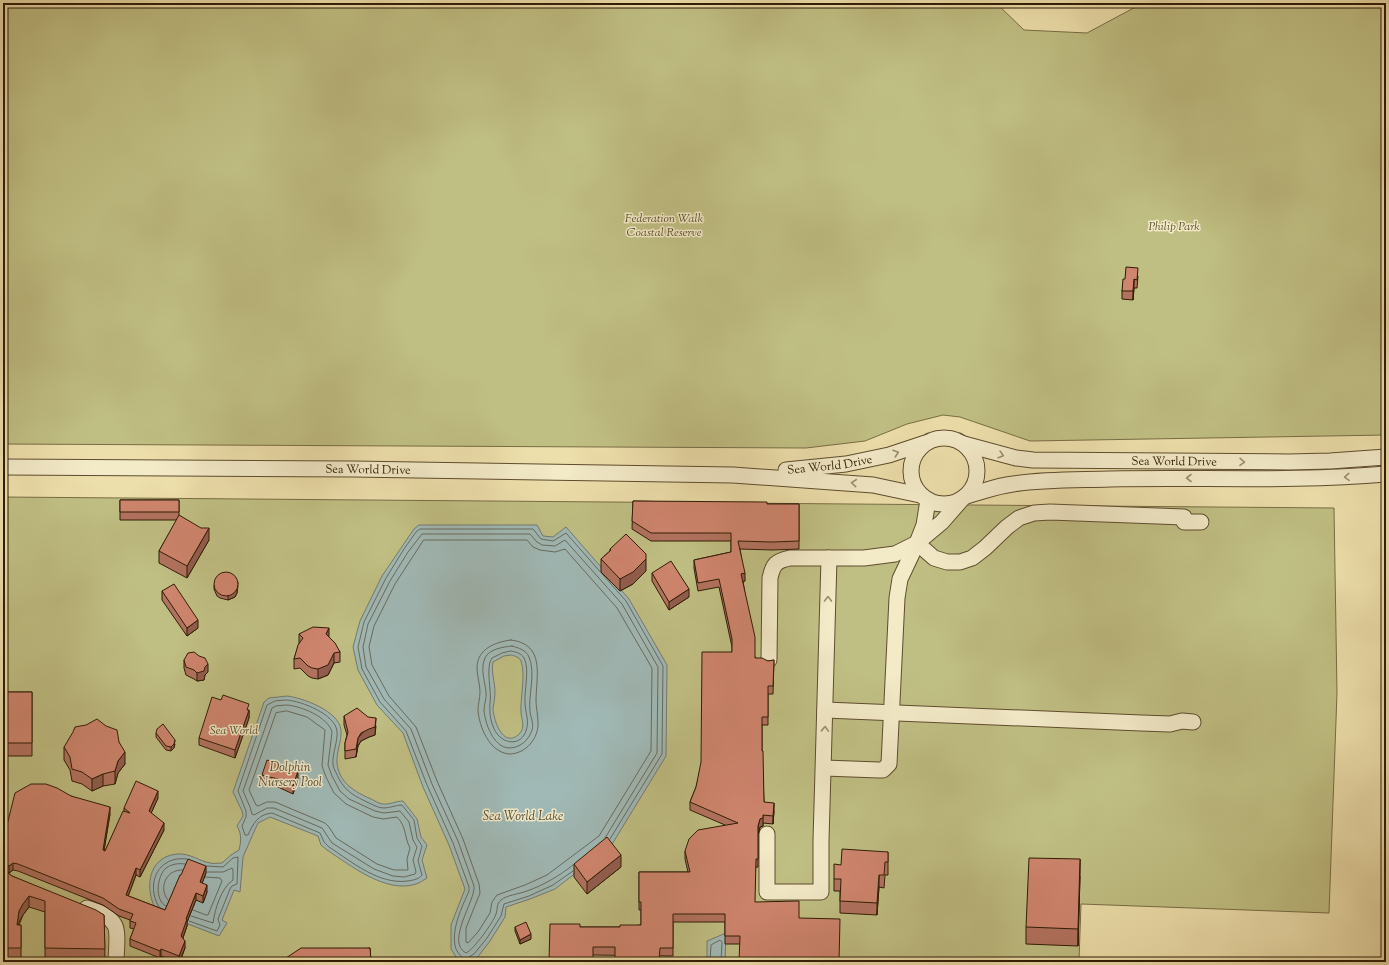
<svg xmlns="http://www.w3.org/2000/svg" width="1389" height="965" font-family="'Sorts Mill Goudy',serif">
  <rect width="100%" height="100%" fill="#eddfab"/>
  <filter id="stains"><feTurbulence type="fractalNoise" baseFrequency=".005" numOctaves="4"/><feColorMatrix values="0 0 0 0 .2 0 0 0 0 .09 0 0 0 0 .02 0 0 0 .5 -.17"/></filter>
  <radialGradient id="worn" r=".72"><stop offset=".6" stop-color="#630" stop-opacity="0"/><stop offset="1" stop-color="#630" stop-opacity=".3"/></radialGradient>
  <path fill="#c0bf83" stroke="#786d44" d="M3,3H376L385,4L448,3H996L1024,30L1087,33L1143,3H1386V435L1030,441L960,417L943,415L907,424L865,441L806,448L3,444Z
    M3,497L1334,508L1337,693L1329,913L1081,904L1079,960L1054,962H3Z"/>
  <path fill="#a0b9b6" stroke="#737a6f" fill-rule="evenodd" d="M419,525H537L543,536L553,537L566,527L629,599L667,665L666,756L611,846L555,889L530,899L506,907L505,917L490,941L477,958L470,961L462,962L456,957L451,949V925L465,889L449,845L423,787L403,733L377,705L358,670L353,647L360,621L382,576L414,529ZM511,655C515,656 519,657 521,661C526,674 520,698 521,713C522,721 525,727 520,733C518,736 513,739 509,738C499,737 493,716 493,708C494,702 495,697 495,692C495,682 491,672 493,662L504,656Z
    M287,696C303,698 339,711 341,730C342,741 336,752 337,763C339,783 355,792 371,799C375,801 378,803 382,804C389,805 396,801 403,801L417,819L421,837L427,845L422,860L427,878C423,880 420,883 416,884C386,894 350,865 327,850L321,845L318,836L270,817L258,823L253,834L243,857L240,892L234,890L222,920L227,923L219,936L157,912C144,890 147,857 177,854C190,853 199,861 210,863C214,864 218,863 222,863L231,855L239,850C241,842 242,834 237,826L243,816L242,811L233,792L264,702L269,698Z
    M726,933L725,962H707V941Z"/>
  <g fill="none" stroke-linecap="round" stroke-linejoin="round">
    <path stroke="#686a5d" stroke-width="1" d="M424,540H527L533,547L540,550L555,552L565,549L617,608L652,668L651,751L599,836L547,875L525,885L497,895L492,902L490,913L478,932L468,943L466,942V928L480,893L479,884L463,839L437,781L416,727L389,696L372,665L369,647L374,626L395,584Z
      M511,640C546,644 536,677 536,701C536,708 538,715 538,722C539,738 526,754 509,754C489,752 479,726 478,710C478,704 480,698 480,692C480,684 477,676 477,668C477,649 495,642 511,640Z
      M512,646C519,648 526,650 529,657C536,674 528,695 530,712C531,718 534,724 532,730C529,740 520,748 509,748C493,747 485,723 484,710C484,704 487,698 486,692C485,681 480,669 485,658C489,649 503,647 512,646Z
      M511,651C516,652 521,653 524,658C530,669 524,691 525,703C525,711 529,720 527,727C524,744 508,746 498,735C491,727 489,713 490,703C492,691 485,667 492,658L502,653Z
      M287,700C301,701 335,714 337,731C338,742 332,753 333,765C334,770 337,774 339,779C347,793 355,796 369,803C374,805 378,808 384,808C390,808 396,805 402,805L414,820L417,838L422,846L418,861L422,875C419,879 414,880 408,881C379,885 352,862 329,847L324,842L320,833L272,813C258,814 253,824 248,835H245L242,826L246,817V811L238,791L267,705L275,701Z
      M287,705C301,706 328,717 332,732L328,765L332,776L340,791L349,799L375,811L384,813L400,811L409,822L413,840L417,847L413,860L416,872L415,874L404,877L393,876L374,869L332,843L322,828L274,808H267L254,815L252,814L250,807L243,791L272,708L276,706Z
      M287,711L307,717L325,730L322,766L326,777L334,793L346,804L373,817L383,819L397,817C407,827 404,837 410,848L407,859L408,870H394L377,864L336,838L329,827L325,823L275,802H267L258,806L256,805L249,790L276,713Z
      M573,865C559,876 544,885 527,891C519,894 507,895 501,900C496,904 498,909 496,914C493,923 474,949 466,953C445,942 476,900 474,886L458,841L432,784L411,729L384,699L366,667L363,647L368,624L390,581L408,552L422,534H530L537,542L542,545L555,546L565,540L622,604L658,667L657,753L605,838
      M168,900C158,888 166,869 183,870
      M166,906C154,900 157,876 166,868C172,864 178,863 185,864
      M159,907C145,884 158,855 187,859
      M193,910L206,915H208L222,881L220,878L205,877
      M191,916L213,923C215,909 221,888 233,880V870L232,868L223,872H207
      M189,921L217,931L220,925L218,919L230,889L232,886L237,884L238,857L233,858L223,867L207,866
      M464,962L465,961C463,957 458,954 456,949C450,931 462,907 469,891V887L453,843L427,785L406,731L380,702L362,669L358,647L364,622L386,578L404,549L416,532L420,529H533L541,539L553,541L566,533L626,601L663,666L662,754L610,839
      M468,962L467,961L469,957L474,954L487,938L501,916L504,904L529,896L553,885L573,871
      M710,962L711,945L720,940L722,942L721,962"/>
    <defs>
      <g id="minor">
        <circle cx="944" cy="471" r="33"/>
        <path id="s1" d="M964,444L1016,458L1033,460L1289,462L1330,461L1386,457"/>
        <path id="s2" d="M3,467L353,469L733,475L873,485L920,495"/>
        <path id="s3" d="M786,470L846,464L889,455L925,443"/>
        <path d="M966,496C982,492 996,486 1013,484C1044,479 1077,480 1110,479C1202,477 1294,482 1386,474"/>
        <path d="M917,543L934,558L947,562H960L972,558L985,548L1007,527L1019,518L1034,513L1050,512L1184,517V522H1201"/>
        <path d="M769,660L770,578C773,564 776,561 790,558H864L895,554L917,543L942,522L963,498"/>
        <path d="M825,710L1141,723L1170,724L1182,721L1193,722"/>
        <path d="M824,768L879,770H883L889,764L897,598L900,579L917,543L924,525L928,500"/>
        <path d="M767,834V892H821V841L829,558"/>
        <path d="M87,908C96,911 109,915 114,924C119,930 116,953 116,962"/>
      </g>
    </defs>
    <use href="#minor" stroke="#5e4c2e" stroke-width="17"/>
    <use href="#minor" stroke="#f3eac8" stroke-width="15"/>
  </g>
  <path fill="#b2725f" stroke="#2f1b04" d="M1138,276L1137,288H1134L1133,300L1122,299V291L1125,279Z
    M120,500H179V516L209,540L187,578L159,563V551L177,520H120Z
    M633,501L767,504H799V549L772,550L740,549L745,581H743L755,658L768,661L774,660L773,694H768V725H762V751L764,802L774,811L773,824L763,823V826L760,827L758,834V867H756L740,944H725V922H673V956L593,955L580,927H620L641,925V910H639V872H688L685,859V851L725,825L690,810V802L696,787L732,652V647L719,587L698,591L694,568V560L731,552V541H651L632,529Z
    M610,549L646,571L633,584L620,591L601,572V559L610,551Z
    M652,573L689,597L669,610L652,581Z
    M214,585L238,586L237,593L235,597L228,600L220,598L217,596L214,589Z
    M162,591L198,628L187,636L162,600Z
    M299,634L329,637L340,652V662L334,663L328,675L318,679L312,678L308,676L300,668L294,669V659L299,644Z
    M184,660L208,672L205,675L204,680L197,681L194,679L186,675L184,668Z
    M4,692H32V756H4Z
    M249,710V718L235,758L199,745V738Z
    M344,716L376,726L375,735L369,737L361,741L358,746L356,757L345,759V743L347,735L344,725Z
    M156,733L175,744L174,748L171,751L166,750L156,737Z
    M119,742L125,764L118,773L115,784L103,786L92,791L82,784L72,781L70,770L64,760V747Z
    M262,775L298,779L293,794L278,787L262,783Z
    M71,796L110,814L104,850L105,851L124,811V808L158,798L151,813L164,830L140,877L136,875L128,896L165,910L181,875L206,873L202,883L207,892L203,903L196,900L187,922V926L183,938L185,948L180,962H177L161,956L160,958L130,946V939L134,929L130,928V920L119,916L103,905L18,871L13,870L9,873L7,872L8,873L12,876L104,915L105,960L45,959V912L29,907L23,915L19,925H21V959H3V832L5,833Z
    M888,852V875H885L884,888L879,887L877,915L840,913V891H834V879L841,865Z
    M574,864L621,867L587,894L574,877Z
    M1080,876L1078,946L1026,944V927Z
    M515,927L531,939L520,944L515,931Z
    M370,948L371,962H268Z"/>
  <path fill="#915d4d" stroke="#2f1b04" d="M1134,279V288L1133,300V291Z
    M209,528V540L187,578V566Z
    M646,559V571L633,584L620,591V579Z
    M745,573V581L741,582V574Z
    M238,582L237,593L235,597L228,600V596Z
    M689,589V597L669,610V602Z
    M198,620V628L187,636V628Z
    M329,628V638L326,634Z
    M334,653V663L328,675L318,679V669Z
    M208,664V672L205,675L204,680L197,681V673L205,667Z
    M249,710V718L235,758V750Z
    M376,718L375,735L369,737L361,741L358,746L356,757L358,738Z
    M175,740L174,748L171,751V747Z
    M125,752V764L118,773L115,784V771L118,761Z
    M298,771V779L293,794V786Z
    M103,774V786L92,791V779Z
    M158,791V798L149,818V811Z
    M774,803V811L773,824V816Z
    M110,807V814L103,857V850Z
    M763,815V826L760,827L758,834V826L760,819Z
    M164,823V830L140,877V870Z
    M621,855V867L587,894V882Z
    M1080,859V876L1078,946V929Z
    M13,863V870L9,873V866Z
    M206,866V873L200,889V882Z
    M136,868V875L126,902V895Z
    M879,875V887L877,915V903Z
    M207,885V892L203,903V896Z
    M196,893V900L187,922V926L181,943V936L186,919Z
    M29,896V907L23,915L19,922L17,936V925L19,911L23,904Z
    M531,934V939L520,944V940Z
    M185,941V948L179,962V956Z
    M161,949V956L160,958V951Z"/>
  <path fill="#cf856e" stroke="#2f1b04" d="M1126,267L1138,268L1137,280L1134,279L1133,291H1122L1123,279H1125Z
    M120,500H179V512H120Z
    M633,501L767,502V504H799V541L772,542L738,541L745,573L741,574L755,637V658H762L768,661L774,660L773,686H768V717H762V751H763L764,802L774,803L773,816L763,815V818L760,819L758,826V859H756L755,902L799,901V918L840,919L839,962H739L740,936H725V914H673V948H660L659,962H615V947H593V962H549L550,924H580V927H620V925H641V902H639V872H690L685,851L689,839L698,830L738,823L690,802L696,787L701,762L702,652H732V639L719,579L698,583L694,560L731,552V533H651L632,521Z
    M179,515L201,528H209L187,566L159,551Z
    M626,534L646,554V559L633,572L620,579L601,559L611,550L610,549Z
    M671,561L689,589L669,602L652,573Z
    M214 584a12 12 0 1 1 24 0a12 12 0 1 1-24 0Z
    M174,584L198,620L187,628L162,591Z
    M313,627L329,628L326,634L335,643L340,652L334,653L328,665L318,669L312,668L308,666L300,658L294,659L298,645L303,638L299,634Z
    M194,652L199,656L205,658L208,664L205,667L204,671L197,673L194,670L186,667L184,660L188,653Z
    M4,692H32V743H4Z
    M223,695L249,704L247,710H249L235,750L199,738L212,697L221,700Z
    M357,708L368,717L376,718L375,727L369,729L361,733L358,738L356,749L345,751V743L348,732L344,716Z
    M97,719L106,726L117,730L119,742L125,752L118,761L115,771L103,774L92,779L82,772L72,769L70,757L64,747L73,732L75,727L86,725Z
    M163,724L175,740L174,744L171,747L166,746L156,733L157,729Z
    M267,760L298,771L293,786L278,779L262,775Z
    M136,781L158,791L149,811L164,823L140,870L136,868L126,895L165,910L180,875H181L188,859L206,866L200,882L207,885L203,896L196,893L186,919H187L181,936L185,941L179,956L161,949L160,951L130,939L136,923L130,921L133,914L119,909L103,898L18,864L13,863L9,866L3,863V832L5,833L15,793L31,784H46L57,788L71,796L110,807L103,850L105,851L123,811L130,813L124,808Z
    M607,837L621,855L587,882L574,864Z
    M842,849L888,852V862H885L884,875H879L877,903L840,901L841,879H834V864L841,865Z
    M1029,858L1080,859L1078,929L1026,927Z
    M6,868L8,873L12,876L96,910L104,915L105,949L45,948V901L29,896L23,904L19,911L17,925H21V948H3V871Z
    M526,922L531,934L520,940L515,927Z
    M301,948H370L371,960L320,961V962H268L286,958Z"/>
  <defs><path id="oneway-chevron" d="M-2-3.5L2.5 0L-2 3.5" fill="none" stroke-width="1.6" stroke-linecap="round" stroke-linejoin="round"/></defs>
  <g stroke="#9b8d70">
    <use href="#oneway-chevron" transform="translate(896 453) rotate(-18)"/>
    <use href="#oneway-chevron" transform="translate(1001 455) rotate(16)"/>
    <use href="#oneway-chevron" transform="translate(1242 462) rotate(1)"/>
    <use href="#oneway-chevron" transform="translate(1347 477) rotate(177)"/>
    <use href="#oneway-chevron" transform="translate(1189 478) rotate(-180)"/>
    <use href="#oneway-chevron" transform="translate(854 483) rotate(-175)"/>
    <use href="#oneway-chevron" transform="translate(828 599) rotate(-89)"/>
    <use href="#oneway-chevron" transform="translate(825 729) rotate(-88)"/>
  </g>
  <g text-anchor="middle" stroke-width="3" stroke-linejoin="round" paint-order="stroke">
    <g font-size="12" font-style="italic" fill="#5a4c2a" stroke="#f3eac8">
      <text x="664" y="222">Federation Walk<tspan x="664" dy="14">Coastal Reserve</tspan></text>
      <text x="1174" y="230">Philip Park</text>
      <text x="234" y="734">Sea World</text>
    </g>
    <g font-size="12" fill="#2f1b04" stroke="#f3eac8">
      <text dy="4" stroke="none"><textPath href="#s1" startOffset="212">Sea World Drive</textPath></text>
      <text dy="4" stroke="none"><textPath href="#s3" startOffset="44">Sea World Drive</textPath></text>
      <text dy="4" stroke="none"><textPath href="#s2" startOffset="365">Sea World Drive</textPath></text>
    </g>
    <g font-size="13" font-style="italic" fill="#514a39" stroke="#f3eac8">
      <text x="290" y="771">Dolphin<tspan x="290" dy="15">Nursery Pool</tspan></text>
      <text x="523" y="820">Sea World Lake</text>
    </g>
  </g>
  <rect width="1389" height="965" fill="none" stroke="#eddfab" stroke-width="16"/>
  <rect x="4" y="4" width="1381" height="957" fill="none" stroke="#2f1b04" stroke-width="2"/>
  <rect x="8" y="8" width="1373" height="949" fill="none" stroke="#2f1b04"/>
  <rect width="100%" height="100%" filter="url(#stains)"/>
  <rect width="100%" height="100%" fill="url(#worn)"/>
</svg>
